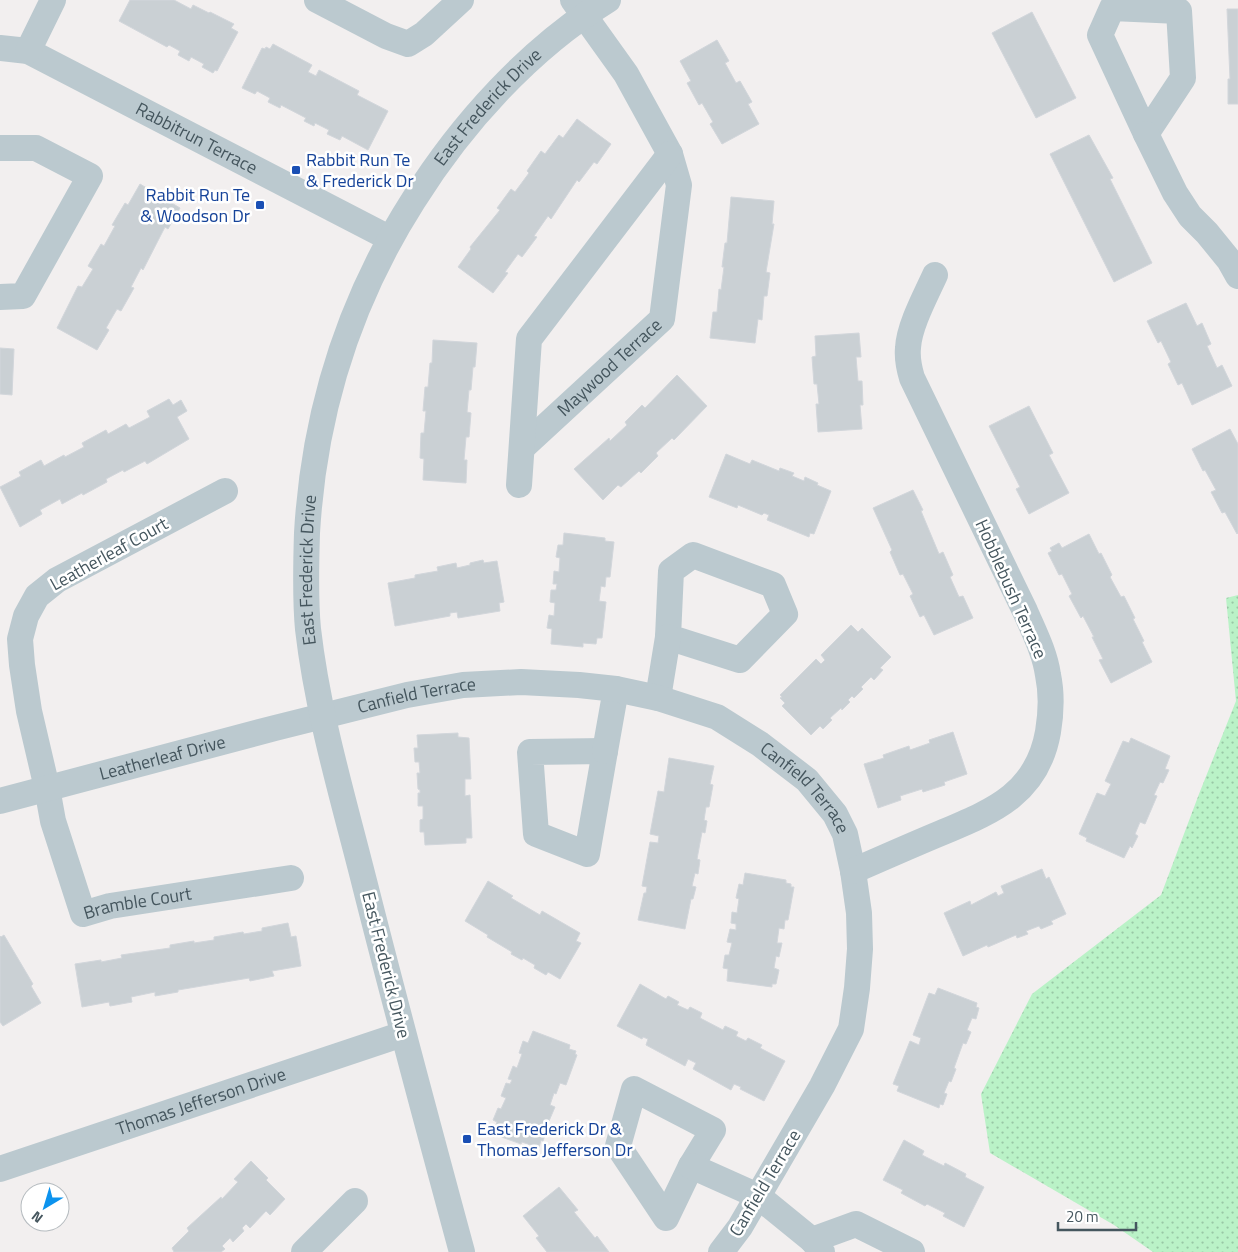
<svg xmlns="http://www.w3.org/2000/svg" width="1238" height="1252" font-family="'Titillium Web',sans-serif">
  <defs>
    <pattern id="park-dots" width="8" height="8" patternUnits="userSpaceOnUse" patternTransform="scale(1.25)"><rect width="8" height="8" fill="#baf2c7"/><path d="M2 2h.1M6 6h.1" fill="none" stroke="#99c7a5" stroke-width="1.8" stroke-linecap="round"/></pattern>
  </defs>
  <rect width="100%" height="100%" fill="#f2efef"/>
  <path fill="url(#park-dots)" d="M1238,595V1252H1153L1114,1225L990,1153L981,1094L1032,994L1161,895L1199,794L1236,701L1226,598Z"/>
  <path fill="#cad0d4" stroke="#d2d6db" d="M130,0H174L191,9L193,5L209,13L210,12L234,24L231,28L238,32L217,71L215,70L213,73L202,67L204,64L191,57L189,61L178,55L180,51L169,45L167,47L119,21Z
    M1227,9H1238V104H1228V79H1230Z
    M1032,12L1076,98L1036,118L992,33Z
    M717,40L729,61L725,63L736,83L740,81L752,102L748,104L759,124L722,144L710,124L713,122L702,103L699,105L687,83L691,81L680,61Z
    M273,44L312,65L308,72L316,76L319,70L359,91L357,95L388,111L368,150L342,136L340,140L327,134L329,130L315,123L314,126L304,121L306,118L281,105L280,108L268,102L270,98L257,91L255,94L242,88L262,48L265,49L266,47L270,49Z
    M577,119L611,144L597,164L594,162L579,182L577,180L551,219L548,216L534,236L537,237L522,257L518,254L505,272L508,273L493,293L458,267L471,249L470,247L500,210L497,208L511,189L515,192L529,173L527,171L541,151L545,154L559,135L563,138Z
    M1089,135L1113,178L1110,179L1152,263L1114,282L1050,154Z
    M140,184L180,208L168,229L165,227L143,270L141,268L131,287L134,288L121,311L117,309L106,328L109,330L97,350L57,328L78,286L82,287L93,269L88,266L101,244L104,246L115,226L112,225L125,203L128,205Z
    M731,197L774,201L772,224H774L766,272L770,273L767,296H764L762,320L758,319L755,343L710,338L713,312H717L719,289L721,290L724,267H722L725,243H727Z
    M1186,303L1197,326L1202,323L1211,344L1207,346L1217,368L1222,365L1232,386L1192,405L1182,383L1178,385L1168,364L1171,362L1161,341L1158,343L1147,321Z
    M859,333L861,357H856L858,381H862L863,405H860L862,429L818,432L816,404H819L817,384H814L812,357L816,356L815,336Z
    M433,340L477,343L475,367H473L471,390H469L467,412L471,413L469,437H466L464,460H467L466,483L423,480L424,459L420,458L421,433H424L426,411H423L425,387H428L430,363H432Z
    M0,348L14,349L12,395L0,394Z
    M677,375L707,406L674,440L672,438L656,453L658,456L641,473L639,471L621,487L618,485L603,500L574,469L609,438L610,441L627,425L625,422L642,405L645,408Z
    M169,399L173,405L181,400L187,411L177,417L189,439L147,464L145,461L124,472L123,470L106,479L107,482L83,495L82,493L62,504L60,499L40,510L42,514L20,527L0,487L21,476L19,472L41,460L44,466L64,455L65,457L84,447L82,443L106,430L108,434L126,424L129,428L150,417L147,411Z
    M1029,406L1053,453L1049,455L1069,493L1029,514L1016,489L1020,487L989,426Z
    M1230,429L1238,444V533L1237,534L1225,512L1222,513L1211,492L1216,490L1205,470L1203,471L1192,449Z
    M726,454L750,464L752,460L779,471L780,468L794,473L792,476L804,481L805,477L818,483L817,485L831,491L814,534L810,533L809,537L767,520L769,515L764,513L762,515L738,505L737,508L709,497Z
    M913,490L923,510L921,511L939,554L943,552L953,575L950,577L959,597L963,596L973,618L934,635L924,615L920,617L910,596L913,594L903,574L900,575L890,552L892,550L873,508Z
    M564,533L605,538V541L614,542L610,577H606L605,587L601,586L599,601L606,602L602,638H597L596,644L583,643V647L551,644L552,629L547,628L549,615L554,616L555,603L550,602L551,590H556L557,584H553L554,571L559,572L560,558L556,557L558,545H563Z
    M1089,534L1099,554L1101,553L1112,575L1110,577L1121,597L1124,596L1135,618L1133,619L1144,641L1142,642L1152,662L1111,683L1099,660L1103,659L1092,637H1094L1083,616L1081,618L1069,596L1072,594L1062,574L1059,575L1048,553L1052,551L1050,548L1059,543L1062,548Z
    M483,560L484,563L497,561L504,602L499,603L500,611L458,618L457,612L450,613V616L395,626L388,583L415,578V575L438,571L437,567L456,563L457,568L470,565V563Z
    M851,625L858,632L862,628L891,657L880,668L883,670L874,680L871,677L861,687L863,689L854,698L852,696L848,700L850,702L842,710L841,708L830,718L832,720L823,729L820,726L811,735L782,706L785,703L780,698L782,697L780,695L816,659L821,664L825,660L821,655Z
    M953,732L967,774L944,782L945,785L923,792L922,789L900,796L901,800L878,808L864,764L884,758L883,755L909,746L910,750L930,743L929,740Z
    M458,733V737L469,738L471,779H465V796L470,795L472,838H466V843L425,845L424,832H420V820L423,819V806H418V793H420V790L418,789L417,773H420L419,762H415L414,748H418L417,735Z
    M1131,738L1170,756L1165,769L1169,770L1163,783L1160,782L1154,795L1157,796L1145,824L1140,822L1135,834L1138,836L1132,848L1130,846L1124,858L1086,841L1087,838L1079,834L1097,793L1105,796L1111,784L1105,781L1123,741L1129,743Z
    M669,758L714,766L710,784L713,785L709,807H706L704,820L707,821L705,833L702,832L697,859L700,860L698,874L695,873L692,886L696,887L693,899H691L685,929L638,920L644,893H646L647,887L642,886L650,842L658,843L659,836L650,834L658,791L664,792Z
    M1042,869L1046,879L1049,877L1066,914L1051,921L1053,924L1041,929L1039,926L1026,931L1028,934L1017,938L1016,935L988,947L987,945L963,956L944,913L970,901L971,905L996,892L998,896L1004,893L1001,886Z
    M745,873L786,880V883L791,884V887H794L788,920H785L784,929L779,928L777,943H782L779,957L776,956L774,968L779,970L776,984H772V987L727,981L728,969L723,968L725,955H729L732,943L727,942L730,929L736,930V924L731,923L732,912L737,913L739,899L736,898L739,884L743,885Z
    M488,881L513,896L511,898L540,915L542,911L580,933L576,941L581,943L560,979L548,972L546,975L534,968L535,965L523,958L522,960L511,954L512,952L487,937L488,935L465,921Z
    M288,923L291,937L296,936L301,966L272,971L274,976L250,981L249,978L178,990V992L155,996V992L131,997L132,1002L110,1006L109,1002L82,1007L75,964L101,960V962L122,958L121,955L170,948V945L194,941V943L214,940V937L243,932L244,934L262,931V928Z
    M4,935L33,984L31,986L41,1003L3,1026L0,1022V936L1,937Z
    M640,984L666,999L668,996L679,1002L677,1005L688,1010L690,1007L702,1013L700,1018L723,1030L725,1026L738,1032L736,1036L746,1041L748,1038L762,1045L760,1048L785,1061L764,1101L740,1089L741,1087L734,1084L731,1090L693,1069L696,1063L688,1059L685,1066L646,1045L648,1039L643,1037L642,1039L617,1026Z
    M938,988L977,1003L976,1007L979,1008L976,1019L972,1018L967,1030L971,1032L966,1044L963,1043L954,1068L956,1069L951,1082L949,1081L944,1093L947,1094L943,1105L940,1104L939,1108L897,1091L899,1086L893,1084L910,1041L919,1045L921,1038L913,1035L929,993L935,995Z
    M533,1031L570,1045L569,1049L576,1051L575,1054L577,1055L566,1085L560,1083L556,1094L554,1093L550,1105L555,1107L549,1121L546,1119L543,1128L547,1130L543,1141L541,1140L539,1148L522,1142L521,1144L493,1134L497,1122L493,1120L498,1108L501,1109L506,1098L501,1096L506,1083L510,1084L512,1080L508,1079L513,1066L517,1068L522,1054L519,1053L523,1041L528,1043Z
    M904,1140L924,1151L922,1155L944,1166L945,1163L966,1174L965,1177L984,1187L964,1227L943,1216L945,1213L927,1204L925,1206L901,1193L903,1190L883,1180Z
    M251,1161L268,1178L266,1180L285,1199L270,1215L266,1211L250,1228L246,1224L242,1228L244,1231L233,1242L230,1238L222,1246L225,1249L221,1252H174L172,1248L189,1231L187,1228L221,1197L222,1199L238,1182L234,1179Z
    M559,1187L578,1210L574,1212L595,1238L597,1236L609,1252H547L536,1238L539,1236L523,1216Z"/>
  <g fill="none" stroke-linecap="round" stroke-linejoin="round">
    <g stroke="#bbc9cf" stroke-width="26">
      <path d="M317,0L386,36L408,44L424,34L461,0"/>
      <path d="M1112,8L1179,11L1183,78L1146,134L1100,35Z"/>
      <path id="s1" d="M0,48L28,51L389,238"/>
      <path d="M28,51L53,0"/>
      <path d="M1146,134L1175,193L1190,216L1207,233L1229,260L1238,276"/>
      <path d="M0,148H36L90,176L23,296L0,297"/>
      <path id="s2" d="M522,448L662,319L679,185L670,154L626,74L573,0"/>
      <path d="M519,485L529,339L670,154"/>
      <path id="s3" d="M225,491L57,580L37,596L26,616L20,639L22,665L29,711L47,788L53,821L83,914L110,906L291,878"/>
      <path d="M693,555L773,585L785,614L740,660L668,637L671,571Z"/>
      <path d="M658,698L668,637"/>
      <path d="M605,751L587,854L536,834L530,752Z"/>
      <path d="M605,751L616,689"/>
      <path id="s4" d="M0,801L275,728L407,695L463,685L521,682L579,685L616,689L658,698L717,717L760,744L807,780L835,814L845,834L853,871L859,913L860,949L857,988L851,1029L822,1086L740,1227L721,1252"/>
      <path d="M853,871C883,858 912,845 941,833C993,811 1037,794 1048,732C1051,714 1052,694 1048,675C1045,653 1034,632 1025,611L912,378C909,368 907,358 908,348C909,326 926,295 935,275"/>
      <path d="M634,1089L713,1130L691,1166L666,1218L618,1146Z"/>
      <path d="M691,1166L758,1196L812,1240"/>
      <path id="s5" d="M0,1169L403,1034"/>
      <path d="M304,1252L355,1201"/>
      <path id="s6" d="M462,1252C429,1130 396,1008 365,885C344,801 318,716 308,629C305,598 306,564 307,533C314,412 348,303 413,201C462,123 529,49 608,0"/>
      <path d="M822,1252L812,1240L856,1224L912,1252"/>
    </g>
  </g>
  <g fill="#1a4fb4" stroke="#fff" stroke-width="2">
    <rect x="291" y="165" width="10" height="10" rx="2.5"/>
    <rect x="255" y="200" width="10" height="10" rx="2.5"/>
    <rect x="462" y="1134" width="10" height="10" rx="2.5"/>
  </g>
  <g text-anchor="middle" stroke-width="5" stroke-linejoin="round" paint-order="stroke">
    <g font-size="18" fill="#45565e" stroke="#fff">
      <text dy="6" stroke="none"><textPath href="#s6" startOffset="1211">East Frederick Drive</textPath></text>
      <text dy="6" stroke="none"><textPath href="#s1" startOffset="218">Rabbitrun Terrace</textPath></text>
      <text dy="6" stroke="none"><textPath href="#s2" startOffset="119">Maywood Terrace</textPath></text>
      <text transform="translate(109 554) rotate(-29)" y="6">Leatherleaf Court</text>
      <text dy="6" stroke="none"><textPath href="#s6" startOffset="701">East Frederick Drive</textPath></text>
      <text transform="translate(1011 589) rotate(66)" y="6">Hobblebush Terrace</text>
      <text dy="6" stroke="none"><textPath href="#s4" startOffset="430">Canfield Terrace</textPath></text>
      <text dy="6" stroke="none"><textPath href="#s4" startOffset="168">Leatherleaf Drive</textPath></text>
      <text dy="6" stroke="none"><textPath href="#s4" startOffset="850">Canfield Terrace</textPath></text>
      <text dy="6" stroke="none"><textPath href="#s3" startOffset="601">Bramble Court</textPath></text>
      <text transform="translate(386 965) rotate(76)" y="6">East Frederick Drive</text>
      <text dy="6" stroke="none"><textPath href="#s5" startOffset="212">Thomas Jefferson Drive</textPath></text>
      <text transform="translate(765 1183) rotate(-59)" y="6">Canfield Terrace</text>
    </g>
    <g font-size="18" fill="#164399" stroke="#fff" text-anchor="start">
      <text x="306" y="166">Rabbit Run Te<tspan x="306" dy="21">&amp; Frederick Dr</tspan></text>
      <text x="250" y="201" text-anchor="end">Rabbit Run Te<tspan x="250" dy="21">&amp; Woodson Dr</tspan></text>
      <text x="477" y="1135">East Frederick Dr &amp;<tspan x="477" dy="21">Thomas Jefferson Dr</tspan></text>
    </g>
  </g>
  <g transform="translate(45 1207) rotate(218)"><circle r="24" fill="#ffffff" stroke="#b5bbbf"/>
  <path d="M0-4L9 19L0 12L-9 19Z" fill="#0c93ee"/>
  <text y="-8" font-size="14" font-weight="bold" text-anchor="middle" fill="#45565e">N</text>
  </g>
  <path d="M1058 1222v8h78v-8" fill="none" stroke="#45565e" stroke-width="2.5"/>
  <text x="1066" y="1222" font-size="15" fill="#45565e" stroke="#ffffff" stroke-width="4" paint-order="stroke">20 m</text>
</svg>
